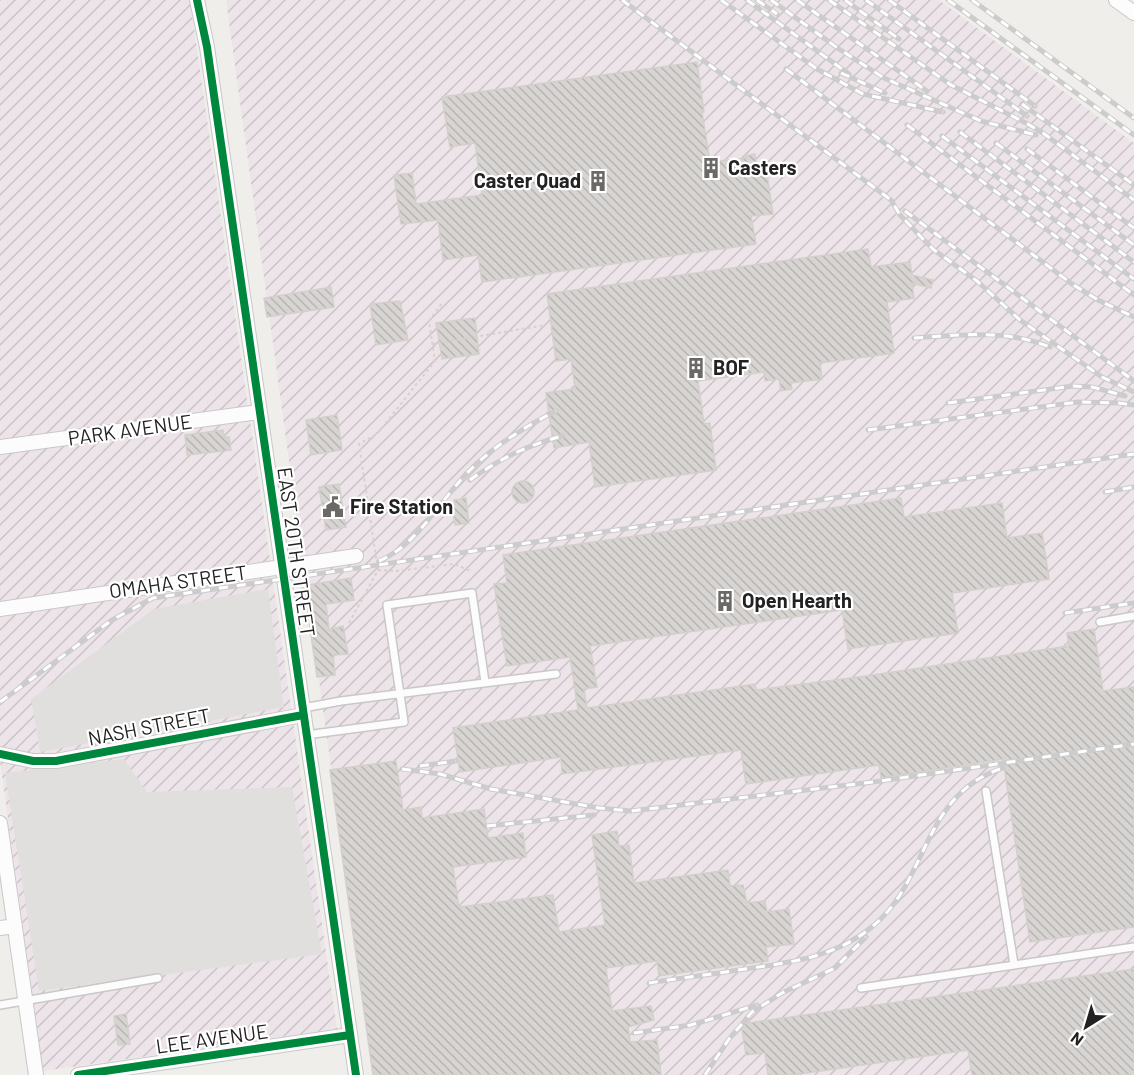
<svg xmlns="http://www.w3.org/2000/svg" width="1134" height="1075" font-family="Barlow,sans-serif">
  <defs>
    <pattern id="industrial-furrows" width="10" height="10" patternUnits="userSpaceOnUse" patternTransform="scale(1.5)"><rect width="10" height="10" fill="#ede4e9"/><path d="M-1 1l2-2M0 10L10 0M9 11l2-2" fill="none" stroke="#cbc3c8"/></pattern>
    <pattern id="building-back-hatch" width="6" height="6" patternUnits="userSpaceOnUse" patternTransform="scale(1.5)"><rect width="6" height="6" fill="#d7d4d2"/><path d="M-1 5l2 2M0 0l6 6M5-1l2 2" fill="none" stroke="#b8b6b4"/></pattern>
  </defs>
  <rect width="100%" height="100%" fill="#f0eeeb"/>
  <path fill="url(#industrial-furrows)" d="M0,0H190L337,1029L43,1071L0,761Z
    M226,0H939L1134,143V1075H373Z"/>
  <path fill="#e0dfde" d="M268,589L284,707L40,752L31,699L154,609Z
    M124,759L147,792L292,787L322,954L39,991L5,773Z"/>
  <path fill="url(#building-back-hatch)" stroke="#d3d0cc" stroke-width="1.5" d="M697,62L704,112H702L710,162L746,158L745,156L755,154L758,175L767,174L773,214L751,216L756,244L482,282L478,255L443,260L438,220L401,224L394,175L412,173L416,204L482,195L475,143L450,147L442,97Z
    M868,249L871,267L910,262L912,275L933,280L931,288L912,283L914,298L887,302L894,353L820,363L822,379L791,383L792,389L781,391L779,379L765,381L764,372L698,381L704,424L710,423L716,470L595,487L589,442L554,448L546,393L575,389L571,359L556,361L547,294Z
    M331,287L334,307L267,317L264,298Z
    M400,301L408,340L376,345L370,304Z
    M475,318L479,354L442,359L436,323Z
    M337,415L342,450L311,455L306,420Z
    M223,430L224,437H229L231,450L187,455L185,435Z
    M512 492a11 11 0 1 1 22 0a11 11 0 1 1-22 0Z
    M339,484L346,527L326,530L319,487Z
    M466,498L469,523L455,525L452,505H455L454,500Z
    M901,498L904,517L1002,503L1007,538L1042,533L1049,579L952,593L958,633L848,649L842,610L590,646L597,687L584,689L587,708L755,684L756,690L866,676L1069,646L1067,633L1094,629L1103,691L1134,687V927L1030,942L1003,759L881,778L879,765L746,784L741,750L562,774L561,757L460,772L453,728L578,710L570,657L507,666L494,584L507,583L503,555Z
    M351,578L354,600L326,604L329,630L343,626L348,654L333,655L335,675L317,677L307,607L304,608L302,586Z
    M396,761L403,810L421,807L422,818L484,809L488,838L523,833L526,857L453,867L459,907L553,895L559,932L605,925L592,835L617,831L619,846L629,845L634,883L728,870L730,886L743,885L747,903L765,901L767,912L789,909L794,944L766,947L768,961L659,976L657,961L606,968L612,1011L651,1006L654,1020L628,1027L630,1042L657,1040L661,1075H373L330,770Z
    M1134,969V1075H972L968,1050L793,1075H768L765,1053L746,1055L741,1024Z
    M126,1014L130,1044L118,1045L114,1016Z"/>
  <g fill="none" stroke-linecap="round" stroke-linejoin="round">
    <defs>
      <path id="service" d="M1100,622L1134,616
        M303,708L341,701L556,674
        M306,735L404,722L387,605L472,593L485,682
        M986,791L1014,964
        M861,988L1134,947
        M0,1005L158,978"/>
      <path id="minor" d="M197,0L207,47L356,1075
        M1116,0L1134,13
        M0,447L259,412
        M0,609L356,556
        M0,754L33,761H56L303,715
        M0,823L36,1075
        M0,928L15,926
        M78,1075L350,1035"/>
    </defs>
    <use href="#service" stroke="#c9c8c7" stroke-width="10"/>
    <use href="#minor" stroke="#c9c8c7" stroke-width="16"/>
    <path stroke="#dccecd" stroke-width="2" stroke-dasharray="3 3" stroke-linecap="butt" d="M433,344L545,325
      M378,570L397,571L454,564L471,571
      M349,623L378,570L359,444L377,434L435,361L429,321L443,302"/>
    <use href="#service" stroke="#fdfcfc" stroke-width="7"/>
    <use href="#minor" stroke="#fdfcfc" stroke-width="14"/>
    <defs>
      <path id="rail" d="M622,0L891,200L900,215L923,239L934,250L977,281L1020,320L1102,377L1134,392
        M721,0L817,69L863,94L943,112
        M747,0L849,74
        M757,0L777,14
        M771,0L839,49L884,78L981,121L1036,135
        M797,0L927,91
        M829,0L951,85L1026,123L1043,133L1134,200
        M845,0L899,39
        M866,0L1027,116
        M889,0L1035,106
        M948,0L1134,135
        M972,0L1134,118
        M786,69L1072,284L1098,300L1134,317
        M841,73L885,93
        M1022,104L1134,185
        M907,125L1134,295
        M960,132L1134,262
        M942,136L1134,279
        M996,143L1134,245
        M1027,149L1134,228
        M905,211L1134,381
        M914,338C961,335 1005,329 1050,347
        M948,403L1073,386L1092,387L1125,396
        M868,430L1078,402L1118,403L1134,405
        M470,480C501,458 526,446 562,436
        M1105,492L1134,487
        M379,561C412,547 432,514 454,488C480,455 518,430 556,411
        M1065,613L1134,603
        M0,702L112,620L153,598L1134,454
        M420,766L456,761
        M402,769L440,774L491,789L599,808L631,811L873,782L1134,744
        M487,826L594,815
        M649,983C681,978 713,974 745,969C791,962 835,958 873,926C929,880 922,794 1003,768
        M634,1033L691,1025L757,1005
        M705,1075L729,1039L752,1012L782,993L835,968L866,937"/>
    </defs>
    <use href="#rail" stroke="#ccc" stroke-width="5"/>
    <use href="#rail" stroke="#fff" stroke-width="3" stroke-dasharray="9" stroke-linecap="butt"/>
    <defs>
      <path id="cycleway" d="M197,0L207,47L356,1075
        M0,754L33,761H56L303,715
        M78,1075L350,1035"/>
    </defs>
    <use href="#cycleway" stroke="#fff" stroke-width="11"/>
    <use href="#cycleway" stroke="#00873e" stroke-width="8"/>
  </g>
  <defs>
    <symbol id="building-bare" viewBox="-9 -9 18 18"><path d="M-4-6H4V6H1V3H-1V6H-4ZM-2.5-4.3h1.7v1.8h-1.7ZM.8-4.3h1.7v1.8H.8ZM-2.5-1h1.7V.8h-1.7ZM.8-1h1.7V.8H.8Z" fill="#6a6968" stroke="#fff" stroke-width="2.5" paint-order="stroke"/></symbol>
    <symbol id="civic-bare" viewBox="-9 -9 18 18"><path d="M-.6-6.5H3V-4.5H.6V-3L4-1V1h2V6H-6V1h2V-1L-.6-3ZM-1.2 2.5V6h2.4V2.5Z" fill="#6a6968" stroke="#fff" stroke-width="2.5" paint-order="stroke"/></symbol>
  </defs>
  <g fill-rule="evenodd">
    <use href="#building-bare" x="696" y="153" width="30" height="30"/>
    <use href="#building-bare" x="583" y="166" width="30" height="30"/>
    <use href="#building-bare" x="681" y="353" width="30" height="30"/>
    <use href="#civic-bare" x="318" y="492" width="30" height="30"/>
    <use href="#building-bare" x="710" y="586" width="30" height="30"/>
  </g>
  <g text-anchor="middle" stroke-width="4.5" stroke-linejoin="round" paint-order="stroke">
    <g font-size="20" font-weight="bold" fill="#222" stroke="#fff" text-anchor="start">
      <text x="728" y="175">Casters</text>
      <text x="581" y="188" text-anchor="end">Caster Quad</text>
      <text x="713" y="375">BOF</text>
      <text x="350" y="514">Fire Station</text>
      <text x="742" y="608">Open Hearth</text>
    </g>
    <g font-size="20" fill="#222" stroke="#fff">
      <text transform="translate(130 430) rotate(-8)" y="7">PARK AVENUE</text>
      <text transform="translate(296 552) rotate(82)" y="7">EAST 20TH STREET</text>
      <text transform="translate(178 582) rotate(-8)" y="7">OMAHA STREET</text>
      <text transform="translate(149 727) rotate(-11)" y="7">NASH STREET</text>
      <text transform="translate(212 1039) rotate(-8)" y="7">LEE AVENUE</text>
    </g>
  </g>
  <g transform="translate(1086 1027) rotate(217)" stroke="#ffffff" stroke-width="4.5" paint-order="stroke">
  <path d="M0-4.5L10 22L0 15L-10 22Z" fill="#222222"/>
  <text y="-9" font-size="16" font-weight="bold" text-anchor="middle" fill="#222222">N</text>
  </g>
</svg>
